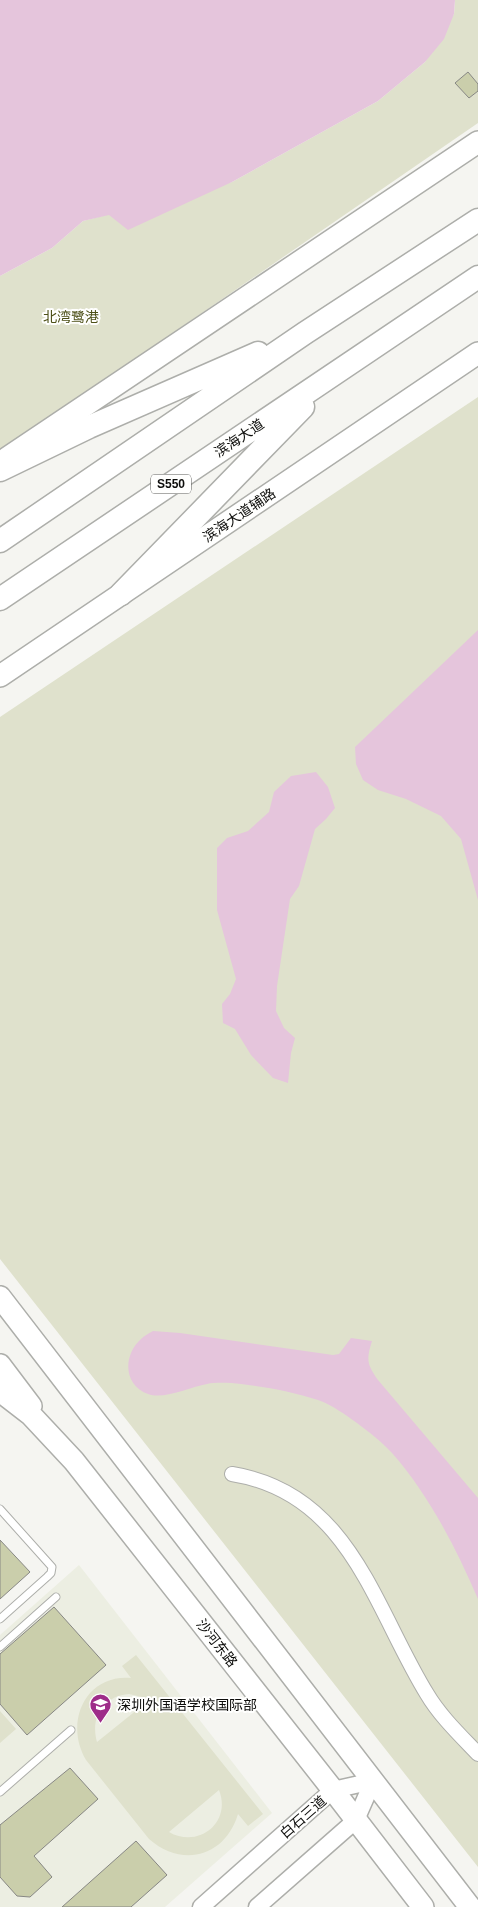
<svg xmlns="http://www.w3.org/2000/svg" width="478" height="1907" font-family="Helvetica,'Noto Sans SC',sans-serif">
  <rect width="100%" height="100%" fill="#f5f5f1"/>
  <path fill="#eceee2" d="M79,1565L272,1813L165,1907H0V1635Z"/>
  <path fill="#dfe1cc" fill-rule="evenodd" d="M455,0H478V123L0,452V276L52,248L83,221L232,182L378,101L425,62L454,14Z
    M478,397V1867L0,1259V717Z
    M136,1655L263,1814L248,1826L238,1814C225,1857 182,1868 149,1839L86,1760C64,1723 85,1674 131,1678L122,1666ZM129,1694L142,1697L148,1701L97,1742C90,1718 103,1696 129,1694ZM219,1790C232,1823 198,1849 169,1832Z
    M0,1711L16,1729L0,1743Z"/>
  <path fill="#e5c5dc" d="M0,0H455L454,14L444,39L425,62L378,101L232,182L128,230L109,215L83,221L52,248L0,276Z
    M478,630V900L461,839L441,816L406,799L378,790L363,780L356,764L355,747Z
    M316,772L328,787L335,808L326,819L315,829L299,886L290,899L277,986L276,1011L284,1028L295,1038L291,1053L288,1083L273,1078L251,1055L235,1029L223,1023L222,1004L230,994L236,979L217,910V848L227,838L248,831L269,812L274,792L291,776Z
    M153,1331L180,1333L333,1355L339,1354L351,1338L372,1341C366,1360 367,1364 378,1380L478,1498V1599C456,1548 429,1495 392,1453C382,1442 369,1432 357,1423C346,1415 332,1405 318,1400C294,1392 266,1387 241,1384C231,1383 217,1382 207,1384C190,1387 164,1400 148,1394C123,1385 123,1355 141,1339C144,1336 149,1333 153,1331Z"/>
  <path fill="#caceab" stroke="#878784" d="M468,72L478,84V91L469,98L455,83Z
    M0,1540L30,1572L0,1599Z
    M54,1607L106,1665L27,1735L0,1704V1654Z
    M70,1768L98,1799L34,1856L52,1877L30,1897L17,1896L0,1877V1825Z
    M136,1841L167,1875L131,1907H62Z"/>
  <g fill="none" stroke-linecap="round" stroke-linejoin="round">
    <defs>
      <path id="service" d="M0,1509L52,1567L51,1573L47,1577L0,1619
        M0,1647L56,1597
        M0,1792L71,1730"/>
      <path id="minor" d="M232,1474C350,1493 374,1608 427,1694C440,1716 460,1735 478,1754"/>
      <path id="tertiary" d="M201,1907L333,1790L373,1781
        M257,1907L356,1820L373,1781"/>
      <path id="primary" d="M7,458L478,142
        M0,676L478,353
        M0,1297L470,1907
        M0,1365L31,1406
        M0,1391L31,1415L74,1461L333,1790L423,1907"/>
      <path id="trunk" d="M0,470L89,427L258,353
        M0,541L305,333L478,220
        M121,594L303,407
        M0,599L478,277"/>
    </defs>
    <use href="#service" stroke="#adaeaa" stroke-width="9"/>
    <use href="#minor" stroke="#adaeaa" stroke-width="16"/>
    <use href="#tertiary" stroke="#adaeaa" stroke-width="19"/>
    <use href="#primary" stroke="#adaeaa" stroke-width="24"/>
    <use href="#trunk" stroke="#adaeaa" stroke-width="25"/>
    <use href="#service" stroke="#fff" stroke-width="7"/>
    <use href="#minor" stroke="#fff" stroke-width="14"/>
    <use href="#tertiary" stroke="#fff" stroke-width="16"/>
    <use href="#primary" stroke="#fff" stroke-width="21"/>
    <use href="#trunk" stroke="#fff" stroke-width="22"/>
  </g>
  <defs>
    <symbol id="school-pin" viewBox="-11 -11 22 30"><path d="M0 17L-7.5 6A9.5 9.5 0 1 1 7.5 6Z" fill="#9e2c89" stroke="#fffffe"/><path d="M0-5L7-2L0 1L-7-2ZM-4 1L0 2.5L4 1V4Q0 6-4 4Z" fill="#fff"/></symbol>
  </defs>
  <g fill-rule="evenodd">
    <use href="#school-pin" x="88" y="1692" width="25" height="34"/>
  </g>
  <g text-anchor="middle" stroke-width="4" stroke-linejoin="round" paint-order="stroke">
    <rect fill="#fffffe" stroke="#565654" stroke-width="1" x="151" y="474.5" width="40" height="19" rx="4"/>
    <g font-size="12" font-weight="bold" fill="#0d0d0b">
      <text x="171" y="488">S550</text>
    </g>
    <g font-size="14" fill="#4d5017" stroke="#fffffe">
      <text x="71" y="322">北湾鹭港</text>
    </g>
    <g font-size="14" fill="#0d0d0b" stroke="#fffffe">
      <text transform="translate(239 438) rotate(-34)" y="5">滨海大道</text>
      <text transform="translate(239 515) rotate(-34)" y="5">滨海大道辅路</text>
      <text transform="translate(217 1643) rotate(52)" y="5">沙河东路</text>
      <text transform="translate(303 1817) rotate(-41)" y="5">白石三道</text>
    </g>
    <g font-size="14" fill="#0d0d0b" stroke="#fffffe" text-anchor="start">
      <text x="117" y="1710">深圳外国语学校国际部</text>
    </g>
  </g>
</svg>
